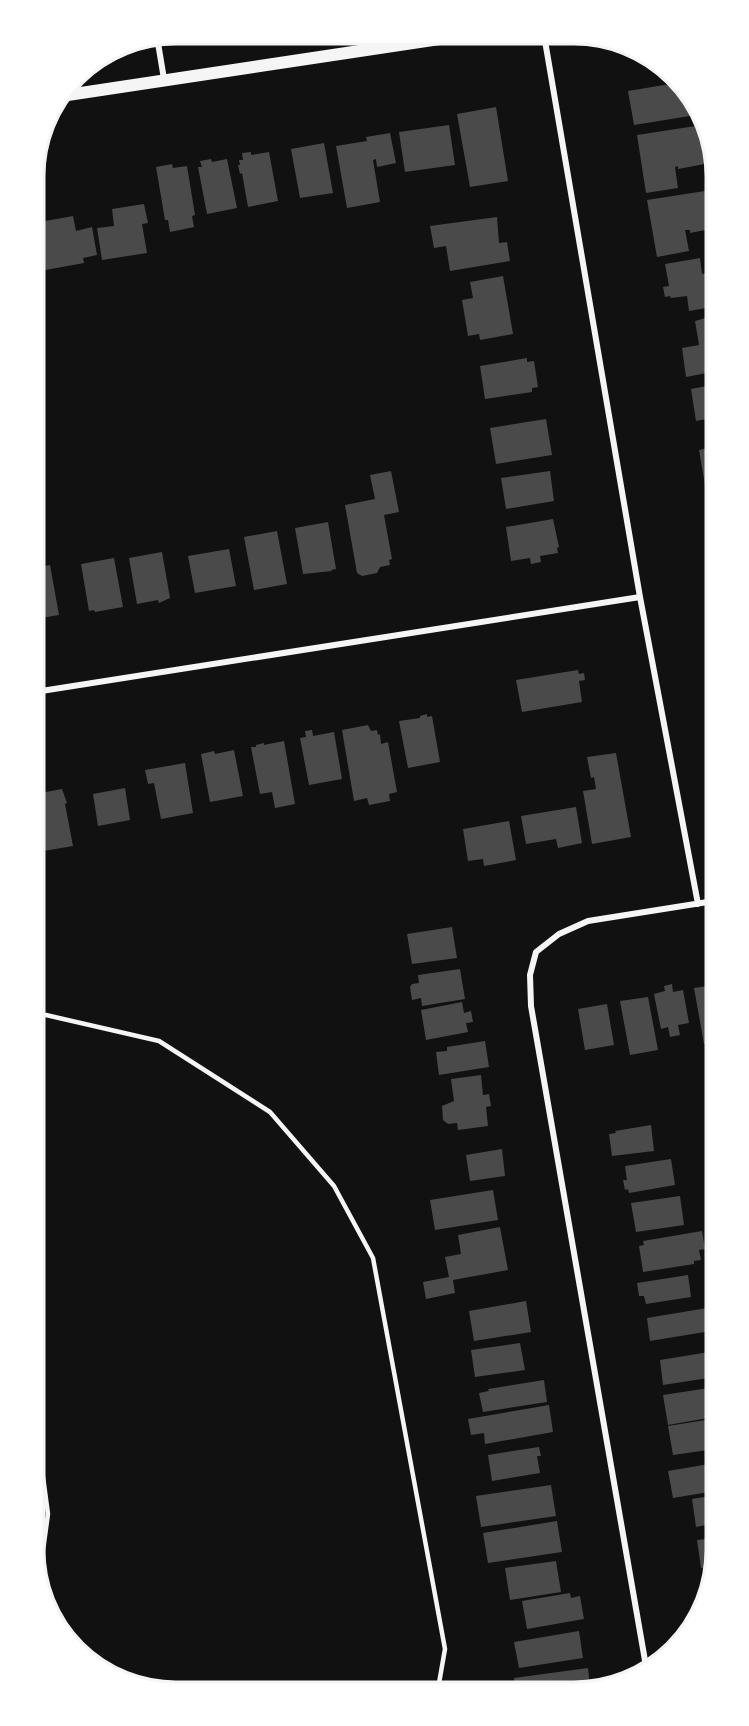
<svg xmlns="http://www.w3.org/2000/svg" width="749" height="1726" font-family="Raleway,sans-serif">
  <rect width="100%" height="100%" fill="#111"/>
  <path fill="#4a4a4a" d="M676,83L696,115L634,125L628,91Z
    M496,107L508,181L470,187L457,114Z
    M449,125L455,165L405,172L399,132Z
    M702,125L710,163L678,169V166L675,167L678,188L646,193L637,135Z
    M390,133L396,163L377,167L376,159L373,160L380,202L347,208L336,146L367,141L366,137Z
    M324,143L333,193L300,198L291,149Z
    M251,152V155L269,152L278,201L248,207L242,173L240,174L238,165H240L239,160H243L242,153Z
    M211,159L212,162L227,159L237,208L207,214L198,167H202L200,161Z
    M172,164L173,168L187,166L195,215L192,216L194,227L170,232L168,220H165L156,167Z
    M711,190V229L690,233V230H685L689,251L657,257L647,200Z
    M144,204L148,223L142,224L147,253L102,260L97,228L114,226L112,209Z
    M73,216L76,231L92,227L97,255L83,258L84,263L40,271L34,236V223Z
    M497,217L499,243L507,242L510,261L450,271L446,246L434,248L430,226Z
    M700,258L702,274L712,272V307L689,311L687,296L671,298L670,296L665,297L663,287L669,286L665,264Z
    M503,276L513,334L480,340L479,334L468,336L462,300L473,298L470,282Z
    M712,316V372L686,377L682,348L699,345L695,321Z
    M527,358V362L534,361L538,387L532,388V392L485,399L480,366Z
    M712,385V418L696,421L691,389Z
    M546,419L552,455L496,464L490,428Z
    M712,447V484L705,485L699,450Z
    M391,471L399,512L384,515L392,559L389,560L390,565L380,567L377,573L362,576L357,573L345,505L375,499L370,475Z
    M550,471L554,501L506,509L501,478Z
    M553,519L559,547L557,548L558,553L540,556L541,562L531,564L530,558L511,561L506,527Z
    M328,522L336,569L331,570L332,571L303,574L295,528Z
    M277,531L287,584L254,590L244,537Z
    M229,549L236,586L195,593L188,556Z
    M162,552L170,598L159,603L158,600L137,604L129,558Z
    M114,558L123,607L95,612L94,610L89,611L81,564Z
    M50,565L59,615L35,619V568Z
    M578,670L579,674L584,673L585,680L579,681L582,702L522,712L516,680Z
    M427,714V717L432,716L440,762L408,768L399,721L420,718V716Z
    M368,725L371,731L377,730L378,735L380,734L381,744L388,742L397,792L389,794L390,801L369,805L367,798L354,801L342,730Z
    M312,730L313,736L334,732L342,779L309,785L300,738L306,737L305,731Z
    M284,741L295,804L275,808L272,792L260,794L251,747H256V745L264,743V745Z
    M234,750L243,796L210,802L201,754L214,751L215,754Z
    M616,753L631,837L592,844L583,791L596,789L594,777L591,778L587,757Z
    M185,763L193,813L161,819L154,783L148,784L145,770Z
    M125,788L130,820L98,826L93,794Z
    M62,789L67,803L65,804L73,846L38,852L35,838V794Z
    M576,807L582,843L558,848L556,839L526,844L521,816Z
    M509,821L516,860L484,866L483,859L468,861L463,829Z
    M452,927L457,958L412,964L407,934Z
    M460,969L465,999L422,1006L421,998L412,1000L410,987L412,984L419,983L418,975Z
    M672,984L673,992L683,990L689,1023L678,1025L680,1035L670,1037L668,1027L661,1029L654,994L665,991L664,986Z
    M714,985V1043L704,1044L694,988Z
    M648,997L658,1050L630,1055L620,1001Z
    M462,1002L464,1013L471,1011L473,1022L466,1023L468,1032L426,1040L421,1010Z
    M607,1004L614,1045L585,1050L578,1009Z
    M485,1041L489,1067L439,1075L436,1052L447,1051V1047Z
    M481,1075L483,1095L489,1094L491,1106L486,1107L488,1126L458,1130L457,1123L448,1124L443,1120L442,1106L454,1101L451,1079Z
    M651,1125L654,1151L612,1156L609,1134L616,1133L615,1131Z
    M502,1149L505,1176L470,1181L466,1155Z
    M671,1159L675,1185L629,1193L628,1189L625,1190L623,1180H627L625,1166Z
    M493,1190L498,1220L435,1230L430,1200Z
    M680,1196L684,1225L636,1232L631,1203Z
    M500,1227L508,1270L453,1280L455,1293L426,1299L423,1282L449,1277L445,1257L461,1254L458,1235Z
    M702,1231L705,1249L699,1250L701,1260L694,1261V1264L643,1272L639,1246L644,1245L643,1241Z
    M688,1275L691,1297L646,1304L644,1296H639L637,1283Z
    M526,1301L531,1332L474,1341L469,1311Z
    M707,1308L711,1331L650,1341L647,1318Z
    M520,1343L525,1370L475,1377L471,1350Z
    M715,1351V1377L663,1385L660,1360Z
    M544,1380L547,1402L483,1412L479,1393L489,1391L488,1389Z
    M709,1388L714,1417L668,1425L663,1395Z
    M549,1405L553,1432L485,1444L484,1433L471,1435L468,1419Z
    M712,1419L715,1449L673,1455L668,1426Z
    M539,1447L541,1456H537L540,1473L492,1481L488,1455Z
    M715,1463V1472L712,1473L715,1491L673,1498L668,1471Z
    M551,1485L556,1516L481,1527L476,1496Z
    M716,1495V1523L696,1527L692,1499Z
    M557,1521L562,1552L488,1563L483,1533Z
    M716,1538V1559L713,1567L701,1568L697,1540Z
    M556,1561L561,1592L510,1600L505,1568Z
    M570,1593L571,1598L580,1596L584,1619L527,1629L522,1601Z
    M579,1631L583,1658L519,1668L514,1642Z
    M588,1668L590,1688L515,1689L514,1678Z"/>
  <g fill="none" stroke-linecap="round" stroke-linejoin="round">
    <path stroke="#f5f5f5" stroke-width="4.5" d="M36,1015H46L159,1041L270,1112L334,1186L373,1258L445,1649L438,1689
      M37,1449L40,1454L48,1514L38,1587
      M98,1665H106L163,1690"/>
    <path stroke="#f5f5f5" stroke-width="6" d="M544,35L640,597L698,904
      M157,37L164,79
      M35,692L640,597
      M647,1672L531,1006L530,975L536,952L559,934L588,921L714,901"/>
    <path stroke="#f5f5f5" stroke-width="12" d="M61,96L466,35"/>
  </g>
  <path d="M0 0H749V1726H0ZM176 44H574A132 132 0 0 1 706 176V1550A132 132 0 0 1 574 1682H176A132 132 0 0 1 44 1550V176A132 132 0 0 1 176 44Z" fill="#fff" fill-rule="evenodd"/>
  <path fill="none" stroke="#f5f5f5" stroke-width="3" d="M176 44H574A132 132 0 0 1 706 176V1550A132 132 0 0 1 574 1682H176A132 132 0 0 1 44 1550V176A132 132 0 0 1 176 44Z"/>
</svg>
